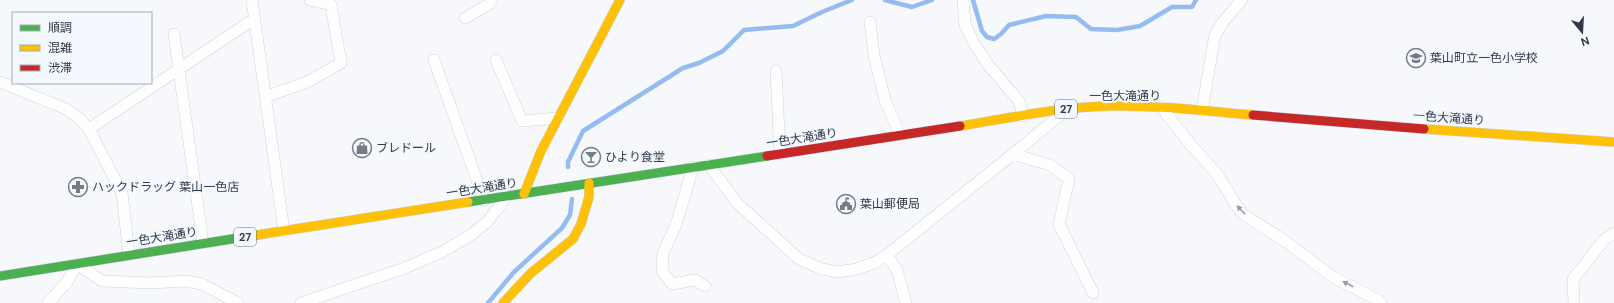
<svg xmlns="http://www.w3.org/2000/svg" width="1614" height="303" font-family="'DM Sans','Noto Sans JP',sans-serif">
  <rect width="100%" height="100%" fill="#f6f8fb"/>
  <g fill="none" stroke-linecap="round" stroke-linejoin="round">
    <path stroke="#95bcf0" stroke-width="4.5" d="M885,0L912,7L932,0
      M973,0L982,31L987,37L994,39L1001,34L1009,25L1046,16L1076,17L1091,29L1117,30L1140,26L1172,7H1192L1196,0
      M568,167V162L583,131L683,68L699,63L723,51L744,30L793,26L822,12L852,0
      M488,303L514,272L562,228L570,215L572,199"/>
    <defs>
      <path id="street" d="M252,0L284,231
        M963,0L965,25L975,45L989,66L1019,101L1023,116
        M465,18L489,4L492,0
        M870,22L874,55L885,100L900,135
        M174,34L203,243
        M434,60L484,200
        M496,60L522,121L558,118
        M776,71L780,154
        M0,82L66,109L79,118L89,129L122,193L129,255
        M265,97L307,82L341,63L331,5L310,0
        M1161,107L1191,145L1217,174L1238,208L1244,215L1282,239L1333,277L1378,300L1381,303
        M1202,110L1215,35L1223,22L1242,0
        M89,129L254,19
        M1013,154L1050,165L1069,179L1059,224L1093,293
        M709,165L737,203L799,259L822,269L838,272L857,269L876,262L887,255L1013,154L1065,111
        M693,167L676,225L663,253L662,271L672,284L695,280L705,286
        M887,255L897,270L906,303
        M48,303L67,282L77,264L102,281L151,283L185,281L202,284L238,303
        M301,303L402,269L442,252L471,235L488,221L507,196
        M1574,303L1573,279L1604,240L1614,233"/>
      <path id="fast" d="M468,202L767,156
        M0,276L257,235"/>
      <path id="slow" d="M960,126C1009,118 1060,107 1110,106C1158,105 1206,111 1253,115
        M1424,129L1614,142
        M524,194L541,151L620,0
        M257,235L468,202
        M503,303L531,273L573,239L581,224L589,197V183"/>
      <path id="jam" d="M1253,115L1424,129
        M767,156L960,126"/>
    </defs>
    <use href="#street" stroke="#ced4db" stroke-width="12"/>
    <use href="#fast" stroke="#ced4db" stroke-width="10"/>
    <use href="#slow" stroke="#ced4db" stroke-width="10"/>
    <use href="#jam" stroke="#ced4db" stroke-width="10"/>
    <use href="#street" stroke="#fefefe" stroke-width="11"/>
    <use href="#fast" stroke="#4caf50" stroke-width="9"/>
    <use href="#slow" stroke="#ffc107" stroke-width="9"/>
    <use href="#jam" stroke="#c62828" stroke-width="9"/>
  </g>
  <defs><path id="oneway-solid" d="M-6-.8H1V-3.2L6.5 0L1 3.2V.8H-6Z"/></defs>
  <g fill="#989ca2">
    <use href="#oneway-solid" transform="translate(1241 210) rotate(-134)"/>
    <use href="#oneway-solid" transform="translate(1348 284) rotate(-153)"/>
  </g>
  <defs>
    <symbol id="school-ring" viewBox="-11 -11 22 22"><circle r="9.5" fill="#f3f8fe" stroke="#767c85" stroke-width="1.5"/><path d="M0-5L7-2L0 1L-7-2ZM-4 1L0 2.5L4 1V4Q0 6-4 4Z" fill="#767c85"/></symbol>
    <symbol id="shop-ring" viewBox="-11 -11 22 22"><circle r="9.5" fill="#f3f8fe" stroke="#767c85" stroke-width="1.5"/><path d="M-5-2.5h2.3a2.7 3.5 0 0 1 5.4 0H5L5.5 6h-11ZM-1.5-2.5h3a1.5 2.3 0 0 0-3 0Z" fill="#767c85"/></symbol>
    <symbol id="bar-ring" viewBox="-11 -11 22 22"><circle r="9.5" fill="#f3f8fe" stroke="#767c85" stroke-width="1.5"/><path d="M-6-5H6L.8 .8V4.5H3.5V6h-7V4.5H-.8V.8Z" fill="#767c85"/></symbol>
    <symbol id="pharmacy-ring" viewBox="-11 -11 22 22"><circle r="9.5" fill="#f3f8fe" stroke="#767c85" stroke-width="1.5"/><path d="M-2-6h4v4h4v4h-4v4h-4v-4h-4v-4h4Z" fill="#767c85"/></symbol>
    <symbol id="civic-ring" viewBox="-11 -11 22 22"><circle r="9.5" fill="#f3f8fe" stroke="#767c85" stroke-width="1.5"/><path d="M-.6-6.5H3V-4.5H.6V-3L4-1V1h2V6H-6V1h2V-1L-.6-3ZM-1.2 2.5V6h2.4V2.5Z" fill="#767c85"/></symbol>
  </defs>
  <g fill-rule="evenodd">
    <use href="#school-ring" x="1405" y="47" width="22" height="22"/>
    <use href="#shop-ring" x="351" y="137" width="22" height="22"/>
    <use href="#bar-ring" x="580" y="146" width="22" height="22"/>
    <use href="#pharmacy-ring" x="67" y="176" width="22" height="22"/>
    <use href="#civic-ring" x="835" y="193" width="22" height="22"/>
  </g>
  <g text-anchor="middle" stroke-width="4" stroke-linejoin="round" paint-order="stroke">
    <g fill="#f3f8fe" stroke="#6b737d" stroke-width="1">
      <rect x="1055" y="100" width="22" height="18" rx="3"/>
      <rect x="234" y="228" width="22" height="18" rx="3"/>
    </g>
    <g font-size="11" font-weight="bold" fill="#313a46">
      <text x="1066" y="113">27</text>
      <text x="245" y="241">27</text>
    </g>
    <g font-size="12" fill="#313a46" stroke="#f3f8fe" text-anchor="start">
      <text x="1430" y="62">葉山町立一色小学校</text>
      <text x="376" y="152">ブレドール</text>
      <text x="605" y="161">ひより食堂</text>
      <text x="92" y="191">ハックドラッグ 葉山一色店</text>
      <text x="860" y="208">葉山郵便局</text>
    </g>
    <g font-size="12" fill="#313a46" stroke="#f3f8fe">
      <text x="1125" y="100">一色大滝通り</text>
      <text transform="translate(1449 118) rotate(4)" y="4">一色大滝通り</text>
      <text transform="translate(802 138) rotate(-9)" y="4">一色大滝通り</text>
      <text transform="translate(482 188) rotate(-9)" y="4">一色大滝通り</text>
      <text transform="translate(162 237) rotate(-9)" y="4">一色大滝通り</text>
    </g>
  </g>
  <rect x="12" y="12" width="140" height="72" fill="#f3f8fe" stroke="#a5acb4"/>
  <rect x="20" y="25" width="20" height="6" fill="#4caf50" stroke="#a5acb4"/>
  <text x="48" y="32" font-size="12" fill="#313a46">順調</text>
  <rect x="20" y="45" width="20" height="6" fill="#ffc107" stroke="#a5acb4"/>
  <text x="48" y="52" font-size="12" fill="#313a46">混雑</text>
  <rect x="20" y="65" width="20" height="6" fill="#c62828" stroke="#a5acb4"/>
  <text x="48" y="72" font-size="12" fill="#313a46">渋滞</text>
  <g transform="translate(1582 32) rotate(162)" stroke="#f3f8fe" stroke-width="3" paint-order="stroke">
  <path d="M0-3L7 15L0 10L-7 15Z" fill="#313a46"/>
  <text y="-6" font-size="11" font-weight="bold" text-anchor="middle" fill="#313a46">N</text>
  </g>
</svg>
